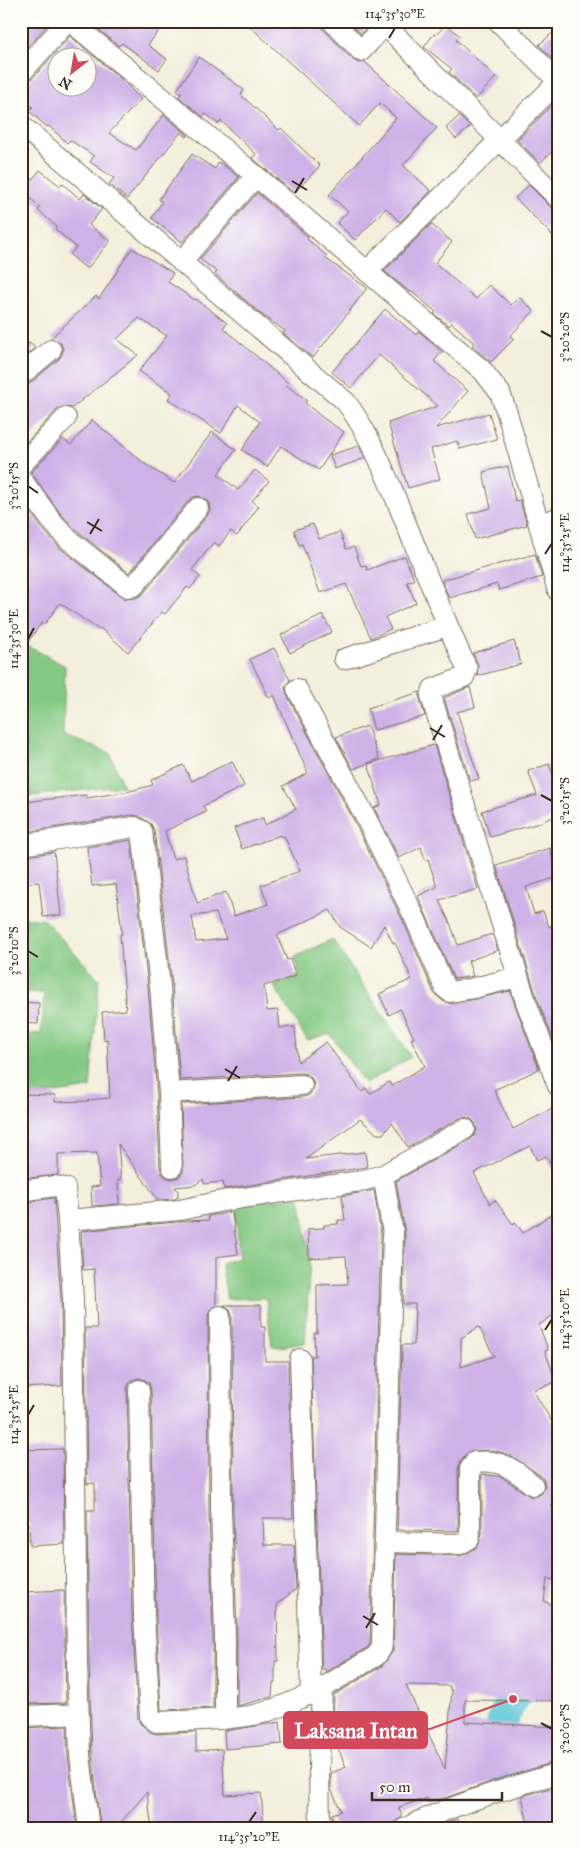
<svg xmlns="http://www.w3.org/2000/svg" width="579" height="1850" font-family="'IM FELL Great Primer',serif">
  <rect width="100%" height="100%" fill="#fdfcf7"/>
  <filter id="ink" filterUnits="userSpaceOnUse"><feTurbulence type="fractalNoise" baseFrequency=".02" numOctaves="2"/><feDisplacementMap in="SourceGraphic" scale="10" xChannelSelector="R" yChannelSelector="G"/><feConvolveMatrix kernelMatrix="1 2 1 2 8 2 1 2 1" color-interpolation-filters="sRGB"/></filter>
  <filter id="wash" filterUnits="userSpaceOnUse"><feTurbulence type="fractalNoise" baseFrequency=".0096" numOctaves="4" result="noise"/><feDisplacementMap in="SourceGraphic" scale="20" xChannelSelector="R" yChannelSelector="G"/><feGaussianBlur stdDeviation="1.12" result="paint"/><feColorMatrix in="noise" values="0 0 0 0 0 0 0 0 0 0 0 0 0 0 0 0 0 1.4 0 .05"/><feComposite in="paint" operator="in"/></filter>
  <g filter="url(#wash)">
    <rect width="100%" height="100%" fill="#f3efdc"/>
    <path fill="#84c983" stroke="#607a50" d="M21,642L65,666L63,735L110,753L123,786L21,797Z
      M21,917L44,920L99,979L90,1088L41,1095H21V1033L41,1034L44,993L21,992Z
      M332,939L411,1057L365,1084L330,1034L307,1040L274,986L300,975L295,957Z
      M300,1197L310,1260L305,1343L280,1347L272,1346L266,1298L227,1299L221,1263L239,1258L236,1204Z"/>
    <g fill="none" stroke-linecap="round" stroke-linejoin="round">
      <path stroke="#5bc6d5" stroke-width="31" d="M499,1766L502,1720L513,1699L539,1668"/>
    </g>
    <g id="blocks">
      <path fill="#cdb1e7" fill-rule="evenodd" d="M21,21H51L21,55Z
        M107,21H166L148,45L167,59L159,70L122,43L119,46L99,30Z
        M244,21H320L323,29L352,59L358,63L365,62L437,128L403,165L431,191L400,222L386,208L355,240L337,223L348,211L329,195L396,118L380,103L359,126Z
        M349,21H369L370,24L361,34Z
        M446,24L460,36L456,40L496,77L476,99L449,72L452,69L424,47L434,34L436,35Z
        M558,28V64L539,45Z
        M70,36L120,78L141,99L109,133L136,150L164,115L188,135L187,137L181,132L127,199L109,184L114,178L90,162L94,156L70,140L67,143L49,126L47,127L29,111L33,107L21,97V85L30,81ZM58,58H88V88H58Z
        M199,57L244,90L241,95L279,130L281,128L320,166L294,193L252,158L256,154L221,121L218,124L206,114L203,117L179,97L182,93L177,90Z
        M558,99V146L540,163L517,140Z
        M459,116L470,127L456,139L446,128Z
        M192,154L215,169L219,162L239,177L182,242L152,218L162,202L159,199Z
        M40,170L60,186L62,183L80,199L84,194L102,209L89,225L110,241L87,269L70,255L76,247L55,229L57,227L38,210L40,207L22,191Z
        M529,185L550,206L558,210V241L515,198Z
        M257,193L308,237L307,239L327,256L325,258L367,288L313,358L283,333L285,331L262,315L215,274L217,272L200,259Z
        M431,224L452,242L435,263L458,283L476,299L489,285L511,305L519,297L534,311L510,336L514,339L491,362L472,346L474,343L452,323L449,326L434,314L436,312L411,291L410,292L384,271Z
        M132,248L173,273L168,282L195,300L196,299L227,323L223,328L288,383L286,385L307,400L305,403L323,418L344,432L319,470L281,446L267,467L242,450L260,422L238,405L221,433L168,399L172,393L139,371L167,336L139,318L117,339L138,355L72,408L63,407L58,409L21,448V387L29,384L59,359L62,354L63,348L60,342L51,338L96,296L99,299Z
        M385,309L416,335L419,331L442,352L434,361L468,391L436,428L489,413L497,439L460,449L457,441L431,449L440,479L408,488L388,423L438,406L379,355L351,388L332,372Z
        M30,343L35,348L21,359V349Z
        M92,420L145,464L174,483L212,432L236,450L218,474L238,490L255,470L269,481L252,501L259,506L237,536L231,531L219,546L214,542L192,570L200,577L190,589L187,587L165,614L162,612L128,652L100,628L99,630L60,603L44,625L42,622L21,652V499L41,527L60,548L125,599L136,598L143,594L207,516L210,510L209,503L205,499L199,496L193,497L189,500L129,573L76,530L60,513L31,472L63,439L71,445Z
        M359,446L365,458L335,469L330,455Z
        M508,466L515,501L520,500L527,525L475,539L468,514L491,508L483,472Z
        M313,524L319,539L340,532L346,549L354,547L361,566L366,565L367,570L405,556L414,580L407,582L416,603L385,617L391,629L371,638L346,584L320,593L302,544L299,545L294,530Z
        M535,554L542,577L499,590L497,584L449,598L442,580Z
        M323,615L332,632L290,653L281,635Z
        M514,641L521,664L477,676L478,665L473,653Z
        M274,648L290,680L285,688L287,695L353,819L404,923L434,993L443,1001L452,1004L510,991L539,1069L494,1090L513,1129L558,1106V1179L546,1156L537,1160L530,1146L474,1173L490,1204L495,1200L513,1224L515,1222L523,1233L558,1210V1312L539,1325L548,1350L545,1351L556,1382L533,1390L558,1432V1500L551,1506L558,1513V1580L547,1579L544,1601L558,1608V1701L465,1700V1722L558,1727V1761L496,1780L448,1797L428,1802L427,1798L399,1807L400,1809L398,1810H400L402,1817L395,1822L392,1829H335L332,1814L341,1811L331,1789V1773L346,1767L332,1734L334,1695L382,1666L393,1651L396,1554L460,1556L466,1554L478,1546L482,1534V1474L502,1477L531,1497L537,1496L542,1493L545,1486L544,1480L541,1476L512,1456L493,1450L470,1451L460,1462L458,1469V1531L397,1530L402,1345H414L415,1304H403L405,1233L396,1181L471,1139L475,1135L477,1130L475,1123L471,1119L465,1117L460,1118L408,1147L392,1123L383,1134H377L360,1119L306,1159L365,1152L367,1167L224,1189L223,1182L204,1184L203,1179L195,1185L175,1187L178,1191V1197L175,1199L158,1200L118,1144L121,1180H118L119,1204L92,1206L91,1187L100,1186L97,1153L58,1154V1175L21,1179V1094L55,1095V1102L88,1101V1100L110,1098L107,1039L104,1040L102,1012L126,1010L120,934H122L116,884L92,886L87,847L131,840L148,987L157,1094L160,1167L162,1174L167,1178L173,1179L179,1177L183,1172L181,1104L303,1097L309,1095L313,1090L314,1085L312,1079L308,1075L302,1073L180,1080L172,985L154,830L151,824L139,816L132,815L21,833V803L24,802L86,795L87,798L130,791L153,785L151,780L183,765L192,781L232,761L244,786L203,806L206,812L165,831L173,859L184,856L197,903L226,892L234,916L268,904L261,885L300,871L284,836L282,837L281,835L242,849L234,828L263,818L265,825L296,809L283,786L308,773L274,695L269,698L250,659ZM330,910L340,927L371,947L384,925L393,943H395L412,979L379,994L389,1015L400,1009L414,1038L411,1039L425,1066L392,1086L389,1082L370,1094L366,1088L362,1092L326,1042L298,1062L295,1027L280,1028L278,1010L267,1011L264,986L296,976L290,959L287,960L277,935ZM216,913L226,939L196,942L192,916ZM479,1327L494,1356L461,1367V1338ZM406,1685L450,1686V1690H452L445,1769Z
        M470,687L475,707L457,712L479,779L470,781L444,698Z
        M420,692V700L425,716L374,730L368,708Z
        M367,726L379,759L353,769L336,737Z
        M434,745L478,889L439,900L450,923L458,945L492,934L498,950L468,961L473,976L454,979L418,896L437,887L428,859L425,860L421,847L399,858L374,808L381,805L368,764Z
        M549,764L558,788V815L536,824L490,837L482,811L537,795L528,771Z
        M550,848L558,877L526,887L534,914L543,911L549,927L552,926L558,947V1052L537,998L496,865Z
        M54,852L61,915L43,917L39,882L21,884V857Z
        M21,1002L39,1003L38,1024L21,1023Z
        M374,1190L381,1234L370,1643L368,1647L326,1672L325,1669H322L311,1356H315L314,1333H317V1285L348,1284L346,1256L309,1258L308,1229L324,1228V1225L338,1224V1220H345L342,1196Z
        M54,1198L61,1299L62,1386L21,1388L22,1277H27L21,1203Z
        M232,1212L238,1254L216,1257V1305L210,1310L208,1316L209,1510L213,1637V1708L161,1710L156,1616L151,1390L149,1383L145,1380L139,1378L132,1380L128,1385L127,1390L132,1616L138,1718L140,1723L150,1732L157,1734L196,1732V1751L222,1749L225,1795L261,1793L264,1829H152L147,1792L115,1829H105L100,1825L92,1754L89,1663L87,1510H95V1483L87,1484L85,1328H97L94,1269L83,1270L81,1231L187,1221L209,1220L208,1216Z
        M224,1305H261V1327H265V1361H288L293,1518H263L264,1545H294L296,1589L277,1604L278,1661H275V1683H273L272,1697L237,1706V1637L233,1510L232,1316L230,1310Z
        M63,1449L64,1544L30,1546L29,1523H26L24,1491L21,1492V1450Z
        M64,1590L66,1703L21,1704V1592Z
        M280,1722L282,1744L225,1749L224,1731Z
        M67,1726L68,1756L77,1829H21V1728Z
        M558,1786V1829H529L522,1796Z
        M457,1819L461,1829H438L437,1827Z"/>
    </g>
  </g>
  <g filter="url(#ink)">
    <use href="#blocks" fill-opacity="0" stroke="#7b6f60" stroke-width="1"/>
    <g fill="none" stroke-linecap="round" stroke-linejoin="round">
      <defs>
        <path id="street" d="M332,21L361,51L385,25
          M381,21L558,198
          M498,21L558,81
          M21,73L64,25L70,23L76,26L256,176L483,371L500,393L507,413L558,591
          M21,125L346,402C373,439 388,480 405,521C425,571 445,621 467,669L464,677L433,689L431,696L526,1002L558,1086
          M181,262L256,176
          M367,271L558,82
          M21,375L51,350
          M21,465L66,418
          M21,479L51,520L68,539L128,587L134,586L198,508
          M539,524L558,518
          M344,659L447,626
          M297,689L364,814L415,918L445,988L450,992L474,988L518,977
          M21,845L134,827L142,831L160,986L169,1093L172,1167
          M169,1093L302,1085
          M21,1191L55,1186L65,1188L68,1220L180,1210L222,1201L361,1181L383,1175L465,1129
          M68,1220L73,1299L77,1663L80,1755L89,1829
          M220,1316L221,1510L225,1637V1719
          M300,1359L311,1694
          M139,1390L144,1616L150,1717L157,1722C189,1720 222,1721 254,1715C277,1710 300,1699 322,1688L319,1766L320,1829
          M386,1542L460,1544L469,1539L470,1534V1469L475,1462C501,1459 514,1469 533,1485
          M322,1688L376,1656L381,1649L382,1644L393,1233L383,1175
          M21,1716L79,1714
          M404,1829C453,1804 506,1789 558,1773"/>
      </defs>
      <use href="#street" stroke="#7b6f60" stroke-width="22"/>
      <use href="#street" stroke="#fff" stroke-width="20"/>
    </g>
  </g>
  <path fill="none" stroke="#3b2a1e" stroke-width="2" d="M389,38L395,28M292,181L307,190M295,193L304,178M541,331L552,337M28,486L38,493M87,522L102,531M90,534L99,519M545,554L552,543M28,639L34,628M430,728L445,737M433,740L442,725M541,795L552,801M28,951L38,957M225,1069L240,1078M228,1081L237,1066M545,1330L552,1319M28,1415L34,1405M363,1616L378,1625M366,1628L375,1613M541,1723L552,1729M249,1822L256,1812"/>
  <path fill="none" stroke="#d1495b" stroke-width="2" d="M513 1699L427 1730"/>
  <circle fill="#d1495b" stroke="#fdfcf7" stroke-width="2" cx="513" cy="1699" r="5"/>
  <rect fill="#d1495b" stroke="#d1495b" stroke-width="2" x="284" y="1712" width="143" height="36" rx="5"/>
  <g font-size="21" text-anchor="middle" font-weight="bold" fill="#fff">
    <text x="356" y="1738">Laksana Intan</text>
  </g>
  <rect width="579" height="1850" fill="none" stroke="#fdfcf7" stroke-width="55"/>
  <g transform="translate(72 72) rotate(211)"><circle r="24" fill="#fdfcf7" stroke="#afa8a0"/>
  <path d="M0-4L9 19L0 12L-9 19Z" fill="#d1495b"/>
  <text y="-8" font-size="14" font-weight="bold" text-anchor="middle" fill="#3b2a1e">N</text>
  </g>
  <path d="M372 1792v8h130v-8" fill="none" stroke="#3b2a1e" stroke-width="2.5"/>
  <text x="379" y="1792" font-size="15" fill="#3b2a1e" stroke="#fdfcf7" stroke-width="4" paint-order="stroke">50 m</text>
  <rect x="28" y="28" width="524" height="1794" fill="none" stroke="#3b2a1e" stroke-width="2"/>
  <g font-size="12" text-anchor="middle" fill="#3b2a1e">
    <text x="395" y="18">114°35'30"E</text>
    <text transform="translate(565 337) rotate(-90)" y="4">3°20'20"S</text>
    <text transform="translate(14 486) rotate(-90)" y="4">3°20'15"S</text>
    <text transform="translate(565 543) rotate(-90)" y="4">114°35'25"E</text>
    <text transform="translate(14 639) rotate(-90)" y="4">114°35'30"E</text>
    <text transform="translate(565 801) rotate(-90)" y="4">3°20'15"S</text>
    <text transform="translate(14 951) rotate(-90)" y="4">3°20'10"S</text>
    <text transform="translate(565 1319) rotate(-90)" y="4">114°35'20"E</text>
    <text transform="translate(14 1415) rotate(-90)" y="4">114°35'25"E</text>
    <text transform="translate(565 1729) rotate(-90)" y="4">3°20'05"S</text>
    <text x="249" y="1841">114°35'20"E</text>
  </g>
</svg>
